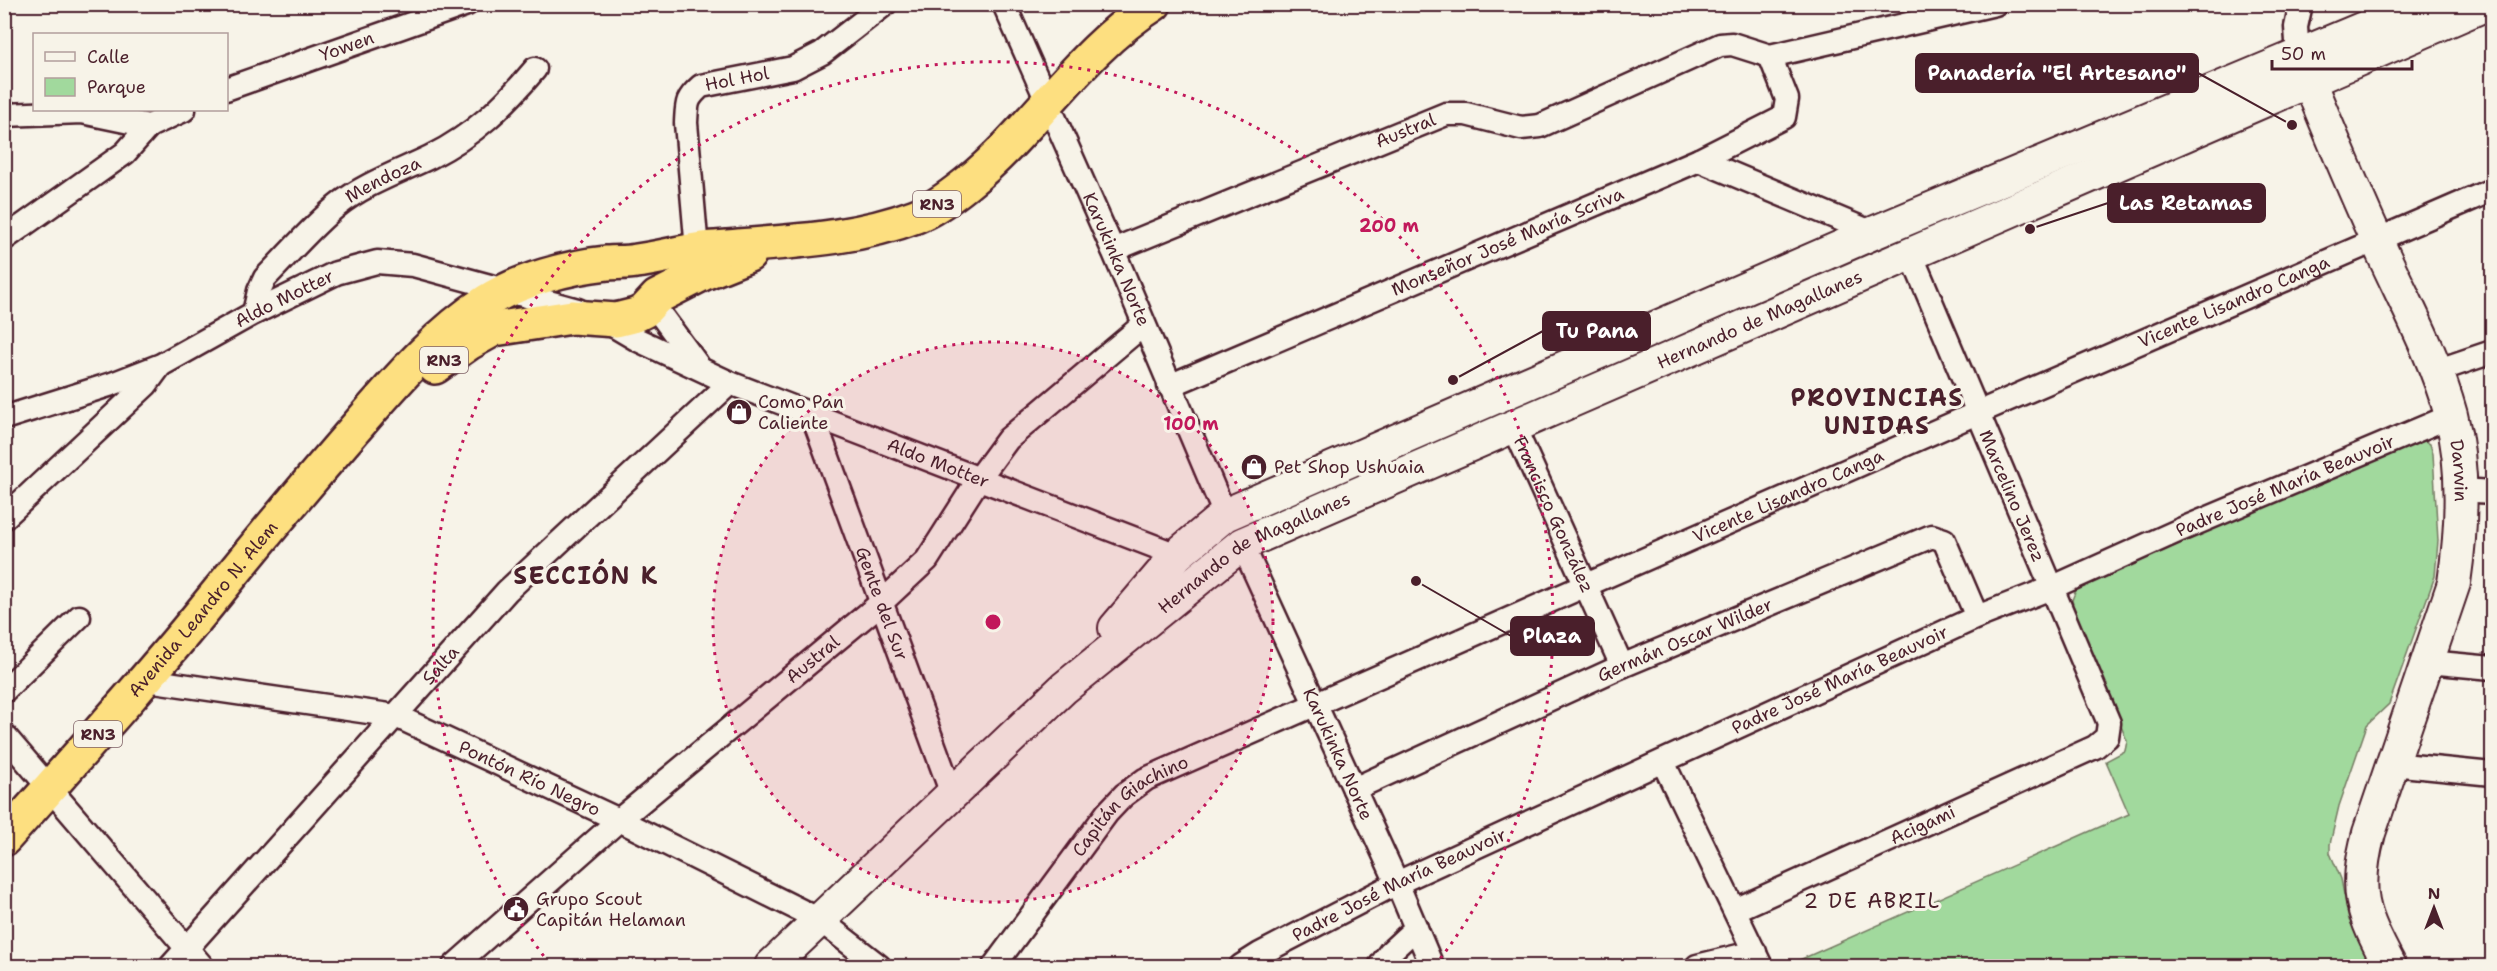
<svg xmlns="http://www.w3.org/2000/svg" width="2497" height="971" font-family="'Shantell Sans',sans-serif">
  <rect width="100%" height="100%" fill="#f7f3e8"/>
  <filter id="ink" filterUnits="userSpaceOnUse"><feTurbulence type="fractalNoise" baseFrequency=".0167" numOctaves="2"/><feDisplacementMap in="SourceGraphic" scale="12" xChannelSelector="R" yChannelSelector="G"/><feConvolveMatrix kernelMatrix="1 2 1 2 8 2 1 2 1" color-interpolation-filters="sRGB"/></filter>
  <g filter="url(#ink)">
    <path fill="#a1d99d" stroke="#767c64" stroke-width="1.5" d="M2422,439L2430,444L2433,454L2438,541L2435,576L2389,704L2367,725L2339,806L2330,844V853L2341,879L2349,920L2375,966H1786L2129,814L2106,761L2125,751L2127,741L2073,605L2072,600L2076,590L2412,440Z"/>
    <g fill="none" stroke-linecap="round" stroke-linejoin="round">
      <defs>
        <g id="minor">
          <path id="s1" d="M1004,4L1113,250L1225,515"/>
          <path d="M2298,56L2296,27L2301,4"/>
          <path id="s2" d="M226,89L467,4"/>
          <path d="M4,115L82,112L149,126L184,110"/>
          <path d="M1699,160L1873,233"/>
          <path d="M4,239L125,153L149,126"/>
          <path id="s3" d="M697,250L686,123C687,103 686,99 701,86L793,68L822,53L885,4"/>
          <path id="s4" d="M1113,250L1446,114H1466L1521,128L1540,126L1720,45L1732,44L1770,56L1995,4"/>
          <path d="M652,303L697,364"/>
          <path id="s5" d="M254,313L259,291L265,278C289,254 311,227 337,206C364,184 399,172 430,157C474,135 504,106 535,69"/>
          <path id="s6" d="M604,320L638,340L730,383L1177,555"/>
          <path d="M2436,371L2492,352"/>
          <path id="s7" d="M1169,386L1699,160L1784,117L1787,99L1770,56"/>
          <path id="s8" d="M812,414L952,794"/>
          <path id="s9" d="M4,418L112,384L161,365L254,313L336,273L377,262L413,265L578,310"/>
          <path id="s10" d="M1514,427L1622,666"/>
          <path d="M2461,490L2492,492"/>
          <path d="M4,518L146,385L160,366"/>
          <path id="s11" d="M1242,544L1397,883L1432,966"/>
          <path d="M2428,662L2492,668"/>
          <path id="s12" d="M147,680L396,716L619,820L820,920L879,966"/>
          <path d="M4,691L79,617"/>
          <path d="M4,735L202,966"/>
          <path d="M1663,762L1761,966"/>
          <path d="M2392,764L2492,774"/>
          <path id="s13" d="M1354,789L1622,666L1932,536L1944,540L1977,617"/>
          <path id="s14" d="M1735,910L2095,747L2107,737L2109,723L1911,254"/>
          <path id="s15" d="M171,966L507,591L730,383"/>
          <path id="s16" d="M454,966L619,820L881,603L927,560L980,477L1008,439L1143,325"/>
          <path id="s17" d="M994,966L1107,813L1124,795L1146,779L1977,413L2492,190"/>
          <path id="s18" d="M1241,966L1260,954L1397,883L1977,617L2051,588L2180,530L2451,416"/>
          <path d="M1380,966L1390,952L1416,928"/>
          <path d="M1697,966L1755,952"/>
        </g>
        <g id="secondary">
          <path id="s19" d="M2302,64C2328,128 2355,193 2384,256C2408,308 2436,360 2451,415C2465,469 2462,528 2454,583L2369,833C2353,893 2362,913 2390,966"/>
          <path d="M1115,628L1177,555L1225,515L1873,233L2421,4"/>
          <path id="s20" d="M771,966L1064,688L1242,544L2487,4"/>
        </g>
        <g id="trunk">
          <path d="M435,367L469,343L494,329L572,317L616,320L636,315L644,311L657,297L704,273L749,255"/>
          <path id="s21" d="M4,839C75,759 147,680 214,597C260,540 306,485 353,431C394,384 434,335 487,301C520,280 568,267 607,263C616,262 627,263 636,261C659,258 680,252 702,249C773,242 849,242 916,216C934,209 951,196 966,184C1034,130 1079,51 1154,4"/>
        </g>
      </defs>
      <use href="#minor" stroke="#4a1f2b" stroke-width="27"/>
      <use href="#secondary" stroke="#4a1f2b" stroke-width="36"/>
      <use href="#trunk" stroke="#4a1f2b" stroke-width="38"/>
      <use href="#minor" stroke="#f7f3e8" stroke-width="22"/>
      <use href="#secondary" stroke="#f7f3e8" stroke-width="32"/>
      <use href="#trunk" stroke="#fddf80" stroke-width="33"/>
    </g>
  </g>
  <circle cx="993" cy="622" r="280" fill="#c2185b" fill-opacity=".12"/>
  <g fill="none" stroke="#c2185b" stroke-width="3" stroke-dasharray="3 6">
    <circle cx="993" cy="622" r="280"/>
    <path d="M549 963A560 560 0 1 1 1437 963"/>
  </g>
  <defs>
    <symbol id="shop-disc" viewBox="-11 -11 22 22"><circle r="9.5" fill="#4a1f2b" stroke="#f7f3e8"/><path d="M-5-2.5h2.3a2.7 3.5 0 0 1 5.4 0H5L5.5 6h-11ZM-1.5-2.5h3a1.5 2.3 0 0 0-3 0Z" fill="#fff"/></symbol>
    <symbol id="civic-disc" viewBox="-11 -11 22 22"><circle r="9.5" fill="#4a1f2b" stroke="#f7f3e8"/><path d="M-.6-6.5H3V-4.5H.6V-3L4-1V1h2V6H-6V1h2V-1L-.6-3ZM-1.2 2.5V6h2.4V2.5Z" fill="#fff"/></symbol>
  </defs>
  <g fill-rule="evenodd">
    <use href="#shop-disc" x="724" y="397" width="30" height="30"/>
    <use href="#shop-disc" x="1239" y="452" width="30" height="30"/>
    <use href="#civic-disc" x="501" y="894" width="30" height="30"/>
  </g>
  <g text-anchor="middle" stroke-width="6" stroke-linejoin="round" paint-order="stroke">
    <g fill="#f7f3e8" stroke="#7e5f64" stroke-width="1.5">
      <rect x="913" y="191" width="48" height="26" rx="4.5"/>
      <rect x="420" y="347" width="48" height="26" rx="4.5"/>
      <rect x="74" y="721" width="48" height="26" rx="4.5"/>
    </g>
    <g font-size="16" font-weight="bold" fill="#4a1f2b">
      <text x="937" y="210">RN3</text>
      <text x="444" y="366">RN3</text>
      <text x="98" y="740">RN3</text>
    </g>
    <g font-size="18" fill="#4a1f2b" stroke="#f7f3e8">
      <text dy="6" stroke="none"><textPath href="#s2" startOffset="128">Yowen</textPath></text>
      <text dy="6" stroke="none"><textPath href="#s3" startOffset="206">Hol Hol</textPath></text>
      <text dy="6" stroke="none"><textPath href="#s4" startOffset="316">Austral</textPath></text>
      <text dy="6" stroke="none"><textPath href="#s5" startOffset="192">Mendoza</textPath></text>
      <text dy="6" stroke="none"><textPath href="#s7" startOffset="368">Monseñor José María Scriva</textPath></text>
      <text dy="6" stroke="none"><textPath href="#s1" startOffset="279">Karukinka Norte</textPath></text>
      <text dy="6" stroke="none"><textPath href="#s9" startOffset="306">Aldo Motter</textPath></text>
      <text dy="6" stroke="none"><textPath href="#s17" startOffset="1430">Vicente Lisandro Canga</textPath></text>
      <text dy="6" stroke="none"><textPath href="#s20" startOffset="1197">Hernando de Magallanes</textPath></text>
      <text dy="6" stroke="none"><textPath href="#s6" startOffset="364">Aldo Motter</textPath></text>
      <text dy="6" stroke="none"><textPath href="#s19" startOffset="438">Darwin</textPath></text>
      <text dy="6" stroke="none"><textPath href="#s18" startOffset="1150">Padre José María Beauvoir</textPath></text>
      <text dy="6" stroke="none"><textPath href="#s17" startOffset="944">Vicente Lisandro Canga</textPath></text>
      <text transform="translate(2012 496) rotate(67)" y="6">Marcelino Jerez</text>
      <text dy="6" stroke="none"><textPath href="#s10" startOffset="96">Francisco González</textPath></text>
      <text dy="6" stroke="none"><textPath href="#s20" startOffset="639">Hernando de Magallanes</textPath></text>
      <text dy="6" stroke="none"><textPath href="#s8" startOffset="202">Gente del Sur</textPath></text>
      <text dy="6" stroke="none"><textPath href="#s21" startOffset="304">Avenida Leandro N. Alem</textPath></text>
      <text dy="6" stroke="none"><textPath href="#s13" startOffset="363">Germán Oscar Wilder</textPath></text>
      <text dy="6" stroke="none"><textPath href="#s16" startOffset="472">Austral</textPath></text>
      <text dy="6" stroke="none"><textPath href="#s15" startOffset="404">Salta</textPath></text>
      <text dy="6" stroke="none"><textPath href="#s18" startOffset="664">Padre José María Beauvoir</textPath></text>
      <text dy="6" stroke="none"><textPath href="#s11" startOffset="231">Karukinka Norte</textPath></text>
      <text dy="6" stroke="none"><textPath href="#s12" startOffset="399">Pontón Río Negro</textPath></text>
      <text dy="6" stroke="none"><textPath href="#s17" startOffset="213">Capitán Giachino</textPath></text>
      <text dy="6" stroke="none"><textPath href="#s14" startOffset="206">Acigami</textPath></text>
      <text dy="6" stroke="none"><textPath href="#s18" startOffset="178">Padre José María Beauvoir</textPath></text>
    </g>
    <g font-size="18" fill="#4a1f2b" stroke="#f7f3e8" text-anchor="start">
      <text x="758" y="408">Como Pan<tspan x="758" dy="21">Caliente</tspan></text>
      <text x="1274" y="473">Pet Shop Ushuaia</text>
      <text x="536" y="905">Grupo Scout<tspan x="536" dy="21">Capitán Helaman</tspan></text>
    </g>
    <g font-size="21" letter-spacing="1.5" fill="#4a1f2b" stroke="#f7f3e8">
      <text x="1872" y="908">2 DE ABRIL</text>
    </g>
    <g font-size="24" font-weight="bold" letter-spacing="1.5" fill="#4a1f2b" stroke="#f7f3e8">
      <text x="1877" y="406">PROVINCIAS<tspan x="1877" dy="28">UNIDAS</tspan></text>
      <text x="586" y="584">SECCIÓN K</text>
    </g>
  </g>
  <circle cx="993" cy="622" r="9" fill="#c2185b" stroke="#f7f3e8" stroke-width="3"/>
  <g font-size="18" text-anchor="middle" font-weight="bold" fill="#c2185b" stroke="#f7f3e8" stroke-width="6" stroke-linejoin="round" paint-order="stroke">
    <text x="1389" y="232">200 m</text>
    <text x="1191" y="430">100 m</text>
  </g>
  <path fill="none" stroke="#4a1f2b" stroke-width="2" d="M2292 125L2198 73M2030 229L2108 203M1453 380L1543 331M1416 581L1511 636"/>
  <g fill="#4a1f2b" stroke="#f7f3e8" stroke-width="2">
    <circle cx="2292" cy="125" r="6"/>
    <circle cx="2030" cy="229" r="6"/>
    <circle cx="1453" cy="380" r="6"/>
    <circle cx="1416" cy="581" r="6"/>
  </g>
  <g fill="#4a1f2b" stroke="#4a1f2b" stroke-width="2">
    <rect x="1916" y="54" width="282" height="38" rx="6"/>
    <rect x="2108" y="184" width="157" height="38" rx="6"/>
    <rect x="1543" y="312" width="107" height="38" rx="6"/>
    <rect x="1511" y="617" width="83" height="38" rx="6"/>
  </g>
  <g font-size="20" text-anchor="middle" font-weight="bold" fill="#fff">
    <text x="2057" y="80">Panadería "El Artesano"</text>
    <text x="2186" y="210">Las Retamas</text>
    <text x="1597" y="338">Tu Pana</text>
    <text x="1552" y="643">Plaza</text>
  </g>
  <rect width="2497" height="971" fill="none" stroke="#f7f3e8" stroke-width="24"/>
  <rect x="12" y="12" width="2473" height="947" fill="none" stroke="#4a1f2b" stroke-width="2" filter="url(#ink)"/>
  <rect x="33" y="33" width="195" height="78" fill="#f7f3e8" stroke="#b29e9c" stroke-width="1.5"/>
  <rect x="45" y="52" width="30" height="9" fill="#f7f3e8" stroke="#b29e9c" stroke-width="1.5"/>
  <text x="87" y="63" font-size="18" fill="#4a1f2b">Calle</text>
  <rect x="45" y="78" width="30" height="18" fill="#a1d99d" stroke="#b29e9c" stroke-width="1.5"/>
  <text x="87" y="93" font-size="18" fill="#4a1f2b">Parque</text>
  <g transform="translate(2434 908)" stroke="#f7f3e8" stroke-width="4.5" paint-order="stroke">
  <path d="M0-4.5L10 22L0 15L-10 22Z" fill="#4a1f2b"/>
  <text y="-9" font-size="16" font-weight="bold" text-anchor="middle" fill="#4a1f2b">N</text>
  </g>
  <path d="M2272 60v9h140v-9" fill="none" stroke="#4a1f2b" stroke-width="3"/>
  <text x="2281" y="60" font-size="18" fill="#4a1f2b" stroke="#f7f3e8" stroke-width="4.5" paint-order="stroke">50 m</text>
</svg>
